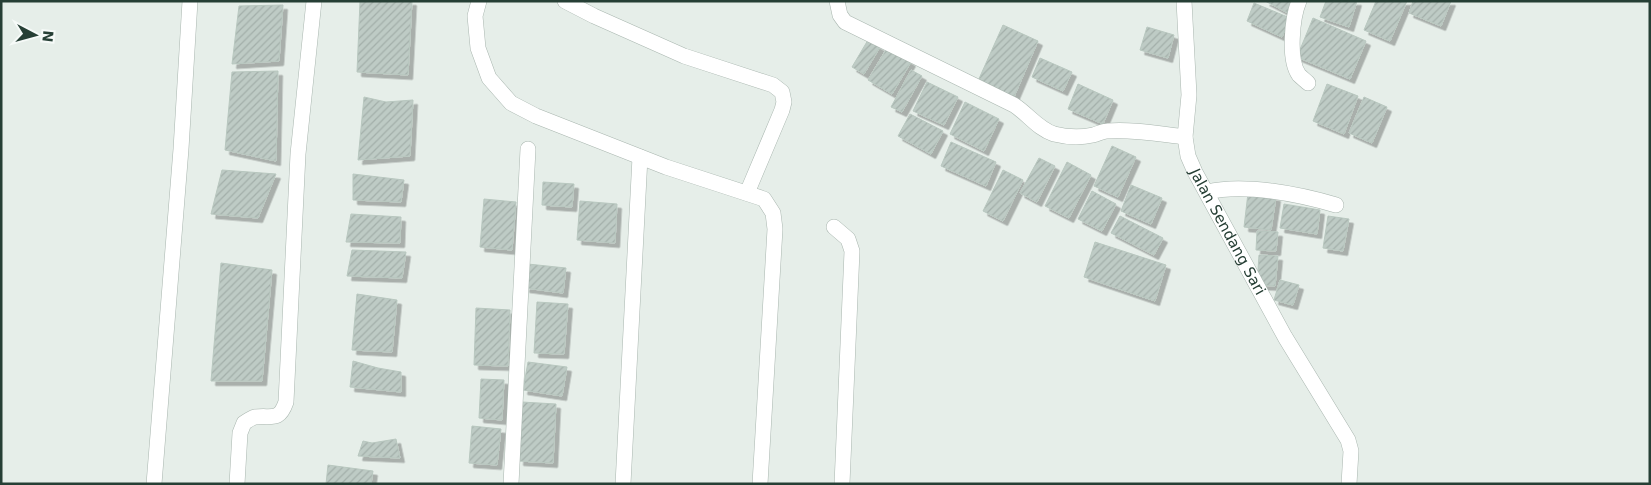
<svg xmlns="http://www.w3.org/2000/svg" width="1651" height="485" font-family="'DejaVu Sans',sans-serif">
  <defs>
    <pattern id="building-hatch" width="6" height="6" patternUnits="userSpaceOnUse" patternTransform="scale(1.25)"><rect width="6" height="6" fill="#becbc5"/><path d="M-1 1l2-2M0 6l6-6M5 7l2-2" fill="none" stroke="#a3afaa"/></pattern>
    <filter id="shadow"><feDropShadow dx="4.5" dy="4.5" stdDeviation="0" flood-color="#0004"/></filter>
  </defs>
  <rect width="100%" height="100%" fill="#e6eee9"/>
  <path fill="url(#building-hatch)" stroke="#b8c7bf" filter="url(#shadow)" d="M360,1H412L408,75L357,72Z
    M1265,1H1296L1290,14Z
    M1326,1H1357L1349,27L1320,17Z
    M1376,1H1407L1390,41L1364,30Z
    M1413,1H1451L1441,26L1409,13Z
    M1254,3L1290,18L1282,37L1247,21Z
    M283,5L279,61L232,64L239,6Z
    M1313,18L1366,41L1350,79L1297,57Z
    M1003,25L1038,41L1014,97L978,81Z
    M1147,27L1174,35L1168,58L1140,50Z
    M868,40L880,47L864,74L852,67Z
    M887,48L911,62L892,94L868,80Z
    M1040,58L1072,72L1063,91L1032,77Z
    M911,70L922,76L902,112L891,107Z
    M278,71L276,161L225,150L232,72Z
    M927,82L958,97L944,125L913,111Z
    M1078,84L1113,100L1103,124L1068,109Z
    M1327,84L1358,96L1344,134L1313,121Z
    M364,97L386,102L413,100L410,156L358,160Z
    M1364,97L1387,107L1372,143L1349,133Z
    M965,102L999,119L984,151L950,134Z
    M910,114L943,131L931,154L898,136Z
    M951,142L996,162L986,186L941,166Z
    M1112,146L1136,157L1118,197L1094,186Z
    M1039,158L1055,166L1037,202L1020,193Z
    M1067,162L1091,175L1069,218L1045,206Z
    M222,170L276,174L258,218L211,214Z
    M1003,170L1023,180L1003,221L983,211Z
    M353,174L404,180L401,202L353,200Z
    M543,182L574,184L572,207L542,205Z
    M1131,185L1162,198L1151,224L1121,211Z
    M1092,191L1116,204L1102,231L1078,219Z
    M1248,193L1276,197L1271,230L1244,227Z
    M484,199L516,202L512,250L480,247Z
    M580,201L617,204L615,243L577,240Z
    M1284,204L1320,210L1317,234L1280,228Z
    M351,214L401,217L400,243L346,242Z
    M1120,216L1163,238L1154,255L1111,233Z
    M1328,216L1349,219L1343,251L1323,248Z
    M1257,231L1278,232L1276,251L1256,250Z
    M1095,242L1166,265L1155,301L1084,277Z
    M352,250L406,252L402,278L347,276Z
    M1259,255L1278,256L1275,286L1257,285Z
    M221,263L272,270L262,381H211Z
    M528,264L566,268L563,293L525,288Z
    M1280,280L1299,285L1293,305L1274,300Z
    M357,294L397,300L392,352L352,350Z
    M537,302L568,304L564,354L534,353Z
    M476,308L510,310L508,366L474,365Z
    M353,361L378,368L401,372V392L350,387Z
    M528,362L567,367L562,396L523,390Z
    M481,379L504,380L502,420L479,418Z
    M522,402L556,404L553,463L519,461Z
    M472,426L501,429L497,465L469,463Z
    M396,439L400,458L358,456L363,441L372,443Z
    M328,465L373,471L371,484H326Z"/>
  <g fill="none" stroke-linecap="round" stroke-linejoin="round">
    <defs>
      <g id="street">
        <path d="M479,1L475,16L478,48L489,78L511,103L536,116L666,167L764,199L773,213L775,229L760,484"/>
        <path d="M565,1L594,16L684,56L773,85L782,92L784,102L782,110L747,193"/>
        <path d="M837,1L840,15L845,22L1014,105C1028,114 1038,129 1054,134C1066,137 1080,138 1093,135C1098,134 1102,131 1107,131C1133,129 1159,134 1185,137"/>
        <path id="s1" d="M1184,1L1189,95L1185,137L1188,156L1195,172L1285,337L1348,440L1351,451L1349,484"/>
        <path d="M1299,1C1292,18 1288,60 1299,75C1302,78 1306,81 1308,83"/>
        <path d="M1207,192C1244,183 1299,194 1336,205"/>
        <path d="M834,227L848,239L852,251L842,484"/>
        <path d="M154,484L181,149L190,1"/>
        <path d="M237,484L240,433L244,423C247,421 251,418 255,417C272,415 279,422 286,402L298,154L314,1"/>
        <path d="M511,484L528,149"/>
        <path d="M623,484L640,157"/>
      </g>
    </defs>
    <use href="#street" stroke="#a9b6af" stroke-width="16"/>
    <use href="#street" stroke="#fff" stroke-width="15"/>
  </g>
  <g text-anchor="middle" stroke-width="4" stroke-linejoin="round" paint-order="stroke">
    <g font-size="15" fill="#263f35" stroke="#f6faf8">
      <text dy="5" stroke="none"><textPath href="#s1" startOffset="241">Jalan Sendang Sari</textPath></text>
    </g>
  </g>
  <rect width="1651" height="485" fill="none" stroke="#263f35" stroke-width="5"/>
  <g transform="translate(35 35) rotate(96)" stroke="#f6faf8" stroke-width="4" paint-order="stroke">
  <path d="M0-4L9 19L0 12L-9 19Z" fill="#263f35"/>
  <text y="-8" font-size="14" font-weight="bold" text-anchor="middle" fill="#263f35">N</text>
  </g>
</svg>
